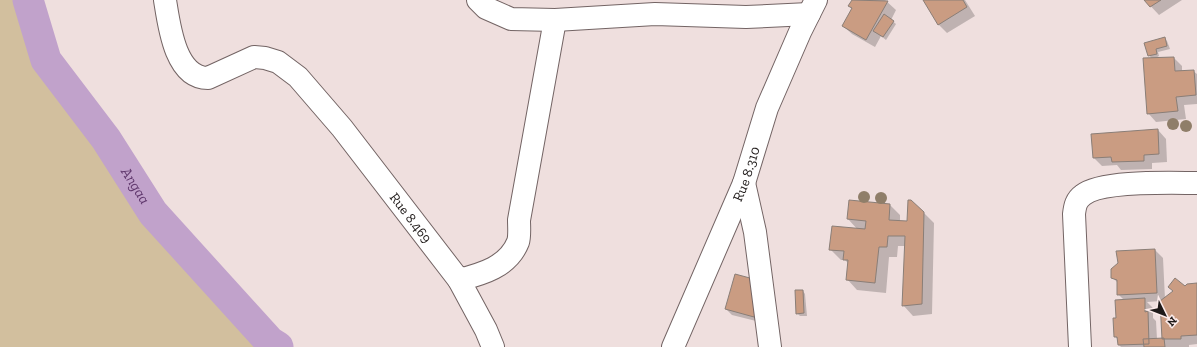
<svg xmlns="http://www.w3.org/2000/svg" width="1197" height="347" font-family="'Zilla Slab',serif">
  <rect width="100%" height="100%" fill="#efdfde"/>
  <path fill="#d2bf9e" d="M0,0H28L46,60L106,139L153,213L270,342L278,347H0Z"/>
  <path fill="#0003" fill-rule="evenodd" d="M853,0H885L896,10L891,20L896,24L886,40L881,36L875,47L852,34L843,26L852,9L849,6Z
    M924,0H965L975,16L947,33L939,25Z
    M1145,0H1182L1159,15Z
    M1164,38L1167,41L1170,49L1158,52L1159,56L1154,59L1174,58L1182,66V71H1193L1197,74V104L1184,105L1186,119L1156,122L1148,113L1152,59L1149,55Z
    M1158,130L1166,139L1167,162L1152,163V169L1121,170L1117,165L1102,166L1094,158Z
    M850,201L890,205L900,215V222H908L924,213L934,223L932,314L913,316L903,305L905,246H898L897,257H889L886,293L857,290L847,279L848,263L845,260H841L830,249L858,230L848,219Z
    M1155,250L1163,258L1165,299L1185,287L1197,284V344L1189,345V347H1121L1119,345L1118,340L1115,336L1117,319L1124,300L1118,294V283L1112,277ZM1161,301L1163,339H1157L1156,321L1153,318V308L1147,302Z
    M735,275L760,322L732,315L726,309Z
    M803,291L805,294L807,316H800L797,313Z"/>
  <g fill="none" stroke-linecap="round" stroke-linejoin="round">
    <path stroke="#c1a2cb" stroke-width="31" id="s1" d="M28,0L46,60L106,139L153,213L270,342L278,347"/>
  </g>
  <path fill="#ca9c82" stroke="#8a7e77" d="M852,0L888,1L866,40L842,26L852,8L848,6Z
    M923,0H963L967,7L938,25Z
    M1144,0H1161L1150,7Z
    M884,14L894,21L883,37L873,31Z
    M1165,37L1167,46L1156,49L1157,54L1148,56L1144,43Z
    M1174,57L1175,71L1194,70L1196,95L1176,97L1178,111L1147,114L1143,58Z
    M1158,129L1159,154L1144,155V161L1112,162L1111,157L1093,158L1091,134Z
    M849,200L890,204L889,220L907,221L908,200H911L924,212L922,304L902,306L905,236H888L887,247H879L875,283L846,280L848,260H843L844,251L829,250L832,226L865,229L866,221L847,219Z
    M1155,249L1157,293L1117,295V280L1111,278V269L1118,263L1116,251Z
    M735,274L761,281L759,299L754,317L725,309Z
    M1175,278L1185,286L1187,284L1197,283V335L1181,336V339H1162L1160,301L1173,291L1168,287Z
    M795,290H803L804,313L796,314Z
    M1145,298V312L1148,311L1149,344L1118,345L1117,337H1114L1113,318H1116L1115,300Z
    M1164,338L1165,347H1144L1143,339Z"/>
  <g fill="none" stroke-linecap="round" stroke-linejoin="round">
    <defs>
      <g id="minor">
        <path id="s2" d="M165,0C169,25 175,78 208,78L254,57L265,58L278,62L298,77L342,128L459,280C482,274 508,267 518,242C520,236 519,227 519,220L555,20"/>
        <path d="M478,0L486,8L511,19L555,20L655,14L746,17L809,14"/>
        <path d="M744,183L755,232L770,347"/>
        <path d="M459,280L486,330L493,347"/>
        <path id="s3" d="M673,347L744,183L767,108L800,32L816,0"/>
        <path d="M1080,347L1074,214C1075,206 1076,200 1083,195C1101,180 1172,183 1197,183"/>
      </g>
    </defs>
    <use href="#minor" stroke="#736464" stroke-width="24"/>
    <use href="#minor" stroke="#fff" stroke-width="22"/>
  </g>
  <g fill="#8f7e69">
    <circle cx="1173" cy="124" r="6"/>
    <circle cx="1186" cy="126" r="6"/>
    <circle cx="864" cy="197" r="6"/>
    <circle cx="881" cy="198" r="6"/>
  </g>
  <g text-anchor="middle" stroke-width="3" stroke-linejoin="round" paint-order="stroke">
    <g font-size="14" fill="#1f1a19" stroke="#fdeceb">
      <text dy="5" stroke="none"><textPath href="#s3" startOffset="188">Rue 8.310</textPath></text>
      <text dy="5" stroke="none"><textPath href="#s2" startOffset="377">Rue 8.469</textPath></text>
    </g>
    <g font-size="15" font-style="italic" fill="#60386d" stroke="#fdeceb">
      <text dy="5" stroke="none"><textPath href="#s1" startOffset="217">Angaa</textPath></text>
    </g>
  </g>
  <g transform="translate(1165 315) rotate(133)" stroke="#fdeceb" stroke-width="3" paint-order="stroke">
  <path d="M0-3L7 15L0 10L-7 15Z" fill="#1f1a19"/>
  <text y="-6" font-size="11" font-weight="bold" text-anchor="middle" fill="#1f1a19">N</text>
  </g>
</svg>
